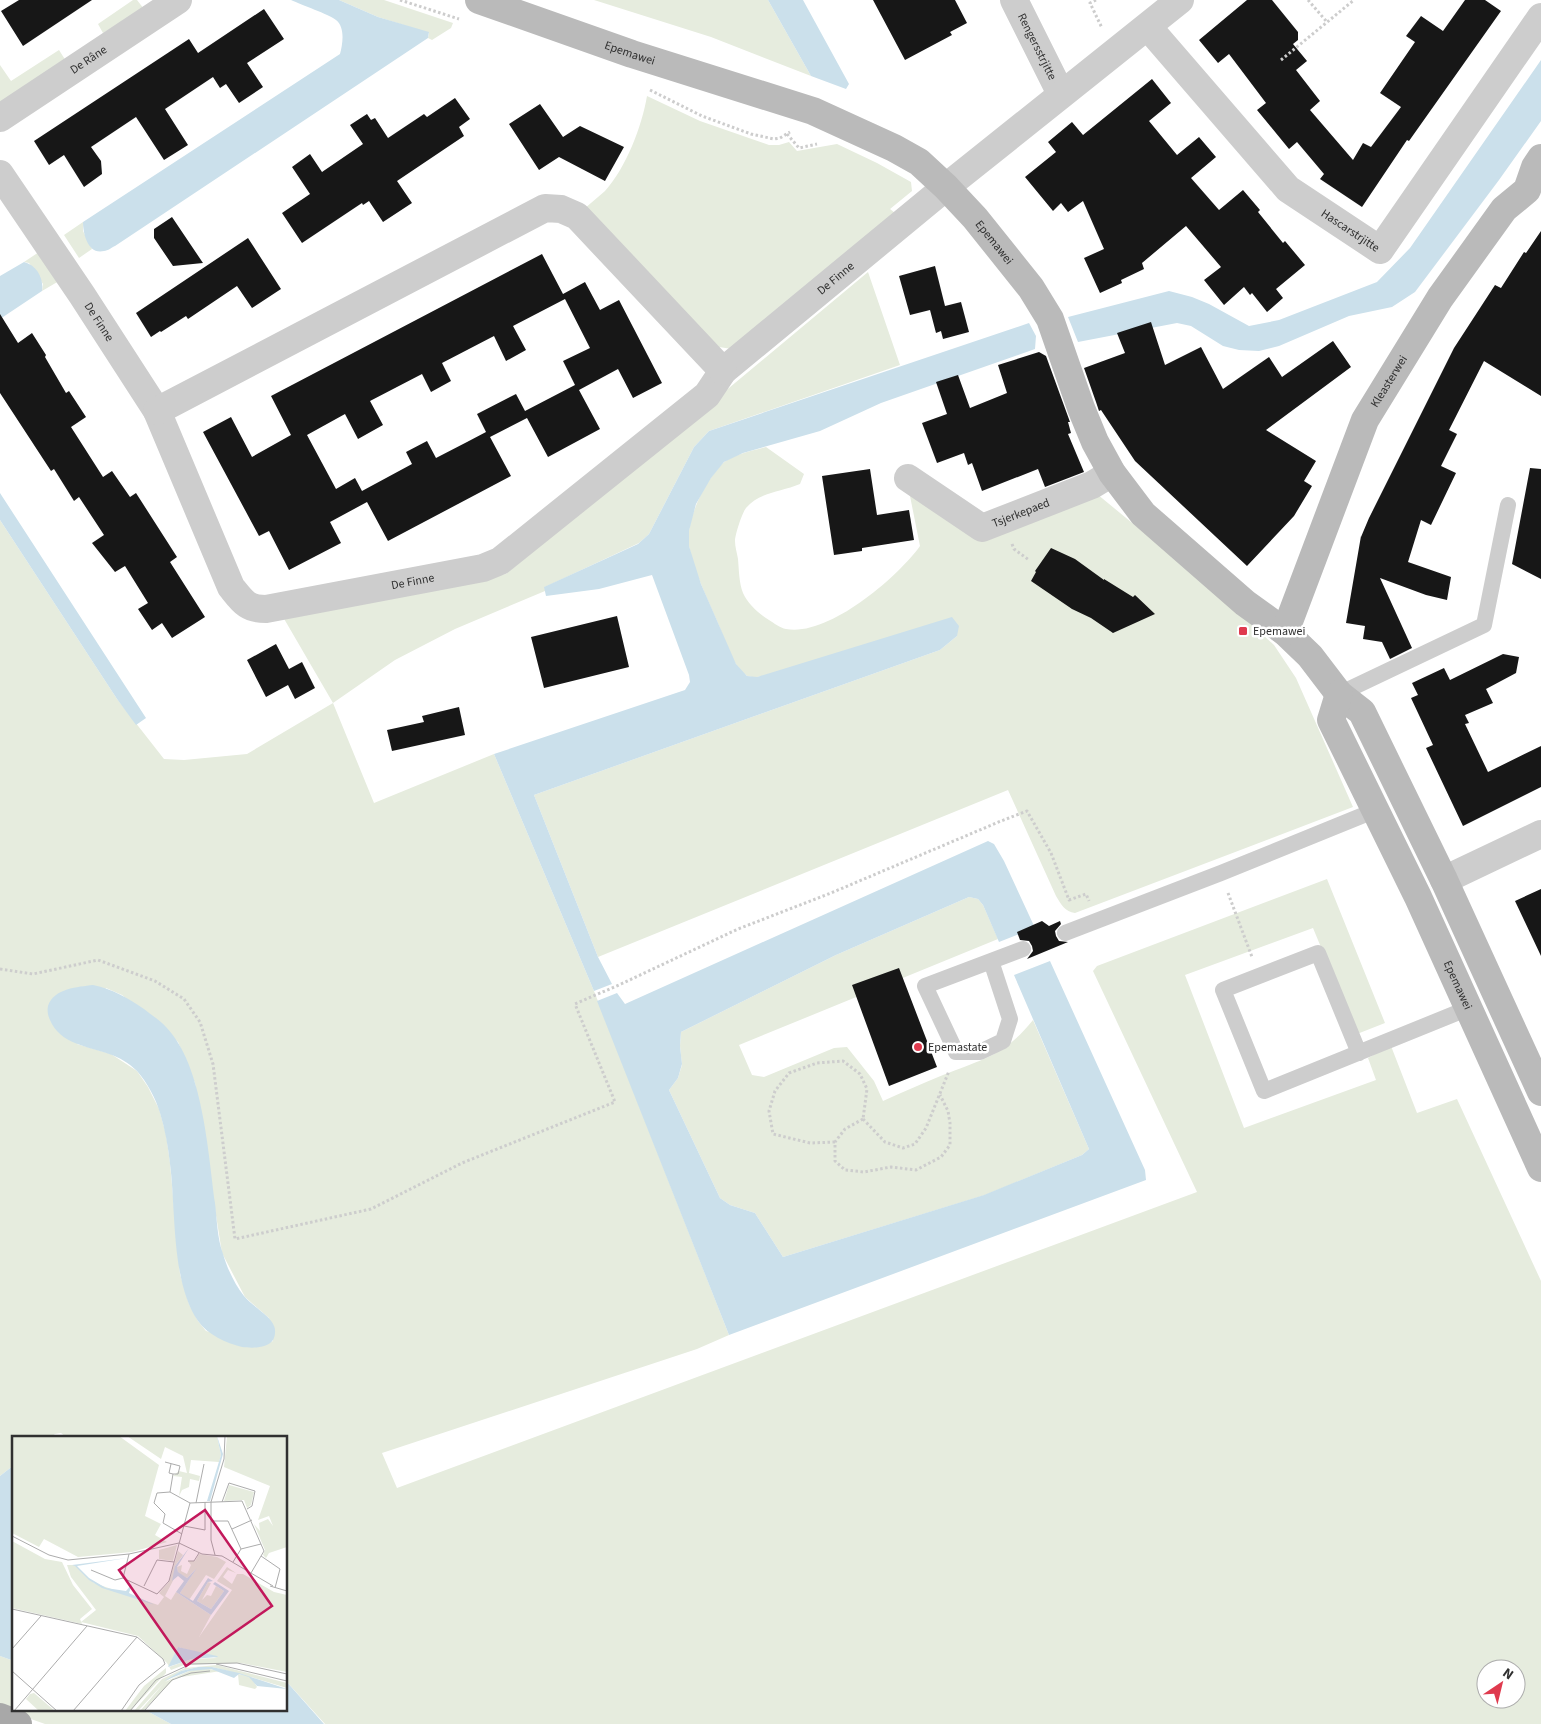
<svg xmlns="http://www.w3.org/2000/svg" width="1541" height="1724" font-family="'Source Sans 3',sans-serif">
  <rect width="100%" height="100%" fill="#fff"/>
  <path fill="#e6ecde" fill-rule="evenodd" d="M133,0H137L144,9L103,33L98,24Z
    M339,0H384L453,23L451,28L432,40L428,38L429,33L378,17Z
    M594,0H768L811,76L711,37Z
    M59,50L66,61L0,104V65L11,81Z
    M647,96L700,121L769,145H779L789,142L797,151L837,144L877,163L911,182L912,191L890,209L895,213L732,349L719,347L584,209C591,203 598,197 605,191C626,168 642,126 647,96Z
    M83,222V231L92,249L79,258L64,235Z
    M39,252L59,281L42,291L43,284L29,263L24,262Z
    M868,272L900,365L709,431L694,447L649,534L639,543L545,587V591L455,629L395,660L333,703L374,803L494,754L594,991L729,1335L697,1349L382,1453L397,1488L1197,1192L1093,971L1097,966L1327,879L1385,1023L1357,1034L1313,928L1185,975L1244,1128L1376,1080L1368,1058L1391,1046L1417,1113L1457,1099L1541,1281V1724H325L286,1681V1438H67L61,1433L55,1434L50,1438H14V1465L0,1476V520L117,699L164,759L184,760L247,754L333,703L283,617L506,574ZM106,988L122,995L178,1042L195,1083L222,1253L245,1297L269,1318L273,1341L262,1346L206,1331L198,1321L189,1304L180,1274L170,1163L166,1134L159,1109L148,1087L137,1071L111,1054L77,1044ZM1486,1669H1516V1699H1486Z
    M766,447L804,474L800,484C781,492 759,492 746,508C742,513 735,535 735,541C735,547 737,553 738,559C739,570 739,583 743,593C748,604 759,614 769,620C774,623 780,628 786,629C828,637 897,578 920,546L907,481L997,535L1097,494L1222,597L1274,645L1296,678L1353,807L1075,913C1065,912 1061,904 1056,896L1008,790L598,957L534,795L940,650L957,636L757,677C753,677 748,677 746,675C732,666 724,636 717,621C707,598 694,571 689,546C685,521 705,480 723,463C734,454 752,451 766,447Z
    M969,897L978,899L983,905L998,939L739,1045L752,1075L764,1077L834,1048L847,1047L874,1081L883,1101C903,1092 923,1083 943,1075C983,1059 1004,1056 1033,1020L1089,1149L1082,1155L985,1195L783,1257L755,1213L730,1205L720,1198L669,1090L678,1078L682,1065L680,1046L681,1032L836,955Z
    M0,1656L14,1661V1710H145L171,1724H45L0,1708Z"/>
  <path fill="#cbe0eb" d="M291,0H339L378,17L429,32L428,38L115,246C112,247 108,251 104,251C88,255 83,234 83,222L340,54C343,43 345,27 336,20C328,14 302,5 291,0Z
    M768,0H803L849,84L846,89L811,76Z
    M1541,60V121L1499,180L1415,292L1392,307L1349,316L1279,346L1259,351L1239,350L1223,346L1191,326L1177,323L1078,342L1068,317L1169,291L1192,297L1209,304L1249,326L1279,320L1377,282L1410,248Z
    M24,262C37,265 44,279 42,291L0,319V276Z
    M1029,323L1036,336L1035,349L881,403L820,431L743,453L724,462L711,478L696,504L689,531V546L701,584L736,664L747,676L757,677L952,617L959,626L957,636L940,650L534,795L598,957L612,984L594,991L494,754L685,690L690,682L689,675L652,575L599,589L546,596L544,587L638,544L649,534L694,447L709,431Z
    M0,493L146,718L136,725L117,699L0,520Z
    M988,841L994,844L1004,861L1035,928L999,942L983,905L978,899L969,897L836,955L681,1032L680,1046L682,1064L678,1078L669,1090L720,1198L730,1205L755,1213L783,1257L984,1195L1082,1155L1089,1149L1014,975L1050,961L1145,1170L1146,1180L729,1335L597,1001L617,993L625,1004Z
    M93,985C113,989 128,998 144,1009C151,1015 160,1020 166,1027C203,1065 208,1152 215,1203C217,1219 217,1238 223,1254C227,1268 235,1285 244,1296C252,1306 271,1316 274,1326C276,1330 275,1337 273,1340C267,1349 251,1348 242,1347C226,1343 208,1335 198,1321C171,1282 176,1210 170,1164C168,1146 165,1129 160,1113C156,1099 147,1082 137,1071C130,1064 119,1057 109,1054C87,1046 60,1044 50,1020C48,1016 47,1011 48,1006C54,988 78,987 93,985Z
    M14,1465V1661L0,1656V1476Z
    M286,1681L324,1724H171L145,1710H286Z"/>
  <path fill="#171717" fill-rule="evenodd" d="M19,0H92L23,46L1,11Z
    M873,0H955L967,23L950,32L952,35L905,60Z
    M1247,0H1272L1298,32V40L1293,44L1307,61L1296,70L1320,101L1310,110L1353,160L1363,143L1371,147L1401,107L1380,93L1415,42L1406,36L1421,16L1443,31L1465,0H1485L1501,11L1409,141L1407,140L1362,207L1320,179L1324,174L1297,142L1289,149L1257,110L1266,103L1229,54L1218,63L1199,40Z
    M264,9L284,39L247,63L263,87L239,103L226,84L220,88L213,77L165,109L188,145L164,160L136,117L91,147L101,161L102,174L84,187L64,155L49,165L34,141L189,39L198,53Z
    M1152,79L1171,103L1149,121L1177,155L1199,137L1216,157L1191,178L1219,210L1243,190L1260,210L1258,212L1283,243L1285,241L1305,265L1276,289L1283,298L1267,312L1252,293L1250,295L1244,287L1224,305L1204,280L1221,267L1186,226L1142,263L1144,269L1121,280L1122,283L1100,293L1084,258L1104,249L1083,201L1068,212L1061,203L1053,211L1025,177L1056,152L1048,142L1072,122L1083,135Z
    M455,98L470,119L459,127L464,136L397,181L412,203L383,222L369,201L363,205L362,203L302,243L282,213L310,194L292,167L310,154L322,172L363,144L350,125L367,114L371,120L375,118L388,138L424,114L427,117Z
    M540,104L563,137L580,126L624,147L605,181L559,157L539,170L509,124Z
    M172,217L203,263L173,266L154,238V229Z
    M1541,231V396L1484,361L1449,430L1457,434L1441,466L1456,473L1431,525L1421,520L1408,562L1451,577L1447,600L1426,595L1380,578L1412,648L1390,659L1382,642L1363,639L1365,626L1346,623L1361,536V537L1369,518L1454,348L1495,285L1501,288L1524,252L1526,253Z
    M248,238L281,289L252,308L237,286L188,319L186,316L161,332L160,331L151,337L136,313Z
    M542,254L563,294L585,282L600,310L619,300L662,383L633,398L618,369L579,390L600,429L548,457L527,418L490,437L511,476L388,541L367,502L330,522L341,543L289,570L269,531L259,536L203,432L231,417L252,457L291,435L271,396ZM565,299L590,348L563,361L575,385L525,411L516,394L477,414L486,432L467,442L436,458L427,441L406,452L412,464L362,491L355,478L336,489L307,435L345,414L358,439L383,425L370,401L422,374L431,392L451,381L442,363L494,336L506,361L526,350L513,326Z
    M935,266L945,306L961,302L969,332L943,339L941,331L936,333L930,310L910,315L899,276Z
    M0,314L18,343L32,333L46,355L45,357L66,393L69,391L86,417L71,427L103,477L112,471L130,497L136,493L177,557L170,562L205,617L172,638L162,623L152,630L138,609L148,603L125,566L115,572L92,543L104,535L79,497L74,501L54,469L51,471L0,393Z
    M1151,322L1165,365L1201,347L1223,389L1269,357L1282,377L1333,341L1351,367L1266,430L1316,461L1304,481L1312,486L1294,516L1247,566L1135,461L1101,410L1099,411L1096,402L1084,368L1125,353L1117,333Z
    M1039,352L1046,356L1070,422H1068L1071,433L1068,434L1084,472L1045,487L1038,469L982,491L972,463L968,465L964,453L937,463L922,423L947,414L936,382L958,375L970,408L1007,393L998,365Z
    M1530,468L1541,469V579L1512,564Z
    M870,469L877,515L909,510L914,540L862,548V551L834,555L822,476Z
    M1051,548L1075,559L1104,580V579L1133,597L1135,595L1155,614L1113,633L1091,618L1072,609L1031,581L1036,572L1035,571Z
    M617,616L629,667L544,688L531,637Z
    M276,644L289,669L302,662L315,688L295,699L288,685L266,697L247,660Z
    M1503,654L1519,657L1516,673L1486,689L1493,703L1465,715L1469,723L1465,724L1488,772L1541,746V787L1463,826L1426,748L1433,745L1411,698L1418,695L1412,683L1444,668L1450,680Z
    M459,707L465,735L392,751L387,730L424,722L422,716Z
    M1541,889V956L1515,901Z
    M1042,921L1049,926L1060,921L1061,924L1055,931L1056,936L1059,941L1068,942L1027,959L1033,951L1032,946L1029,941L1020,940L1017,932Z
    M899,968L937,1067L889,1086L852,985Z"/>
  <g fill="none" stroke-linecap="round" stroke-linejoin="round">
    <path stroke="#cdcdcd" stroke-width="3" stroke-dasharray="2.5 2.5" stroke-linecap="butt" d="M400,0L459,19
      M1096,0L1090,3L1102,28
      M1308,0L1327,22
      M1281,60L1354,0
      M650,90L702,116L751,134L774,139L780,138L790,132
      M787,134L799,148L817,144
      M1012,544L1014,549L1029,560
      M1228,893L1252,957
      M0,969L33,974L98,960L155,981L184,999L200,1022L213,1064L235,1239L371,1209L462,1163L615,1102L575,1004L621,984L738,929L831,893L1001,821L1027,811L1051,853L1069,900L1086,894L1089,901
      M863,1119L845,1129L835,1142V1161L845,1170L864,1172L891,1167L916,1170L941,1157L950,1145V1123L948,1111L940,1095
      M863,1119L885,1142L903,1148L915,1144L926,1128L949,1071
      M835,1142L810,1143L773,1134L769,1111L775,1091L789,1073L817,1063L843,1061L860,1074L867,1089L863,1119"/>
    <path stroke="#cdcdcd" stroke-width="16" d="M1339,694L1484,625L1508,505
      M1065,933L1221,873L1376,810
      M991,961L1010,1019L1003,1041L980,1052H956L925,986L1023,949
      M1359,1053L1318,953L1223,990L1264,1091L1469,1008"/>
    <g stroke="#cdcdcd" stroke-width="28">
      <path id="s1" d="M1014,0L1061,94"/>
      <path id="s2" d="M1148,27L1288,189L1380,250L1541,17"/>
      <path id="s3" d="M0,118L178,0"/>
      <path id="s4" d="M0,174L82,295L157,411L231,587C243,602 247,609 266,609L483,568L500,561L707,395L723,371L946,187L1180,0"/>
      <path d="M157,411L545,208L561,209L577,216L723,371"/>
      <path id="s5" d="M908,478L982,528L1092,485L1112,473"/>
      <path d="M1444,880L1541,834"/>
    </g>
    <g stroke="#bababa" stroke-width="28">
      <path id="s6" d="M479,0L632,54L813,111L894,148L919,162L946,187L975,218L1031,288L1050,319L1081,408L1095,442L1112,473L1143,514L1245,603L1285,632L1310,656L1339,694L1362,712L1444,880L1541,1092"/>
      <path id="s7" d="M1285,632L1365,420L1440,298L1504,209L1527,190L1535,167L1541,158"/>
      <path id="s8" d="M1339,694L1331,720L1418,897L1541,1168"/>
    </g>
    <path stroke="#a8a8a8" stroke-width="28" d="M0,1717L18,1724"/>
  </g>
  <g fill="#df3a4e" stroke="#fff" stroke-width="2">
    <rect x="1238" y="626" width="10" height="10" rx="2.5"/>
    <circle cx="918" cy="1047" r="5"/>
  </g>
  <g text-anchor="middle" stroke-width="5" stroke-linejoin="round" paint-order="stroke">
    <g font-size="12" fill="#303030" stroke="#fff">
      <text dy="4" stroke="none"><textPath href="#s1" startOffset="52">Rengersstrjitte</textPath></text>
      <text dy="4" stroke="none"><textPath href="#s6" startOffset="160">Epemawei</textPath></text>
      <text dy="4" stroke="none"><textPath href="#s3" startOffset="106">De Râne</textPath></text>
      <text dy="4" stroke="none"><textPath href="#s2" startOffset="289">Hascarstrjitte</textPath></text>
      <text dy="4" stroke="none"><textPath href="#s6" startOffset="580">Epemawei</textPath></text>
      <text dy="4" stroke="none"><textPath href="#s4" startOffset="1198">De Finne</textPath></text>
      <text dy="4" stroke="none"><textPath href="#s4" startOffset="178">De Finne</textPath></text>
      <text dy="4" stroke="none"><textPath href="#s7" startOffset="272">Kleasterwei</textPath></text>
      <text dy="4" stroke="none"><textPath href="#s5" startOffset="131">Tsjerkepaed</textPath></text>
      <text dy="4" stroke="none"><textPath href="#s4" startOffset="668">De Finne</textPath></text>
      <text dy="4" stroke="none"><textPath href="#s8" startOffset="321">Epemawei</textPath></text>
    </g>
    <g font-size="12" fill="#303030" stroke="#fff" text-anchor="start">
      <text x="1253" y="635">Epemawei</text>
      <text x="928" y="1051">Epemastate</text>
    </g>
  </g>
  <g transform="translate(12 1436)">
    <rect width="275" height="275" fill="#fff"/>
    <path d="M0,0H107L147,29L133,80L149,88L143,99L155,106L120,116L66,121L32,103L27,111L0,97ZM115,0H205L209,19L207,26L179,24L177,37L188,40L187,45L178,43L177,51L170,54L167,60L170,41L161,40L167,35L175,37L171,20L153,11L149,23ZM215,0H275V111L257,117L254,122L251,119L253,114L242,88L248,95L247,87L256,83L261,90L257,80L246,84L258,50L212,31ZM217,49L242,56L239,69L235,72L232,64L212,65ZM0,105L33,123L50,126L61,149L80,173L68,183L70,188L0,172ZM165,109L161,125L147,123V114ZM166,115L171,119L163,130L164,139L153,160L159,164L164,156L199,179L187,201L220,154L205,145L215,131L224,137L216,134L211,141L220,148L225,138H231L262,156L275,159V236L229,227L172,229L159,234L155,227L126,200L69,186L84,174L59,141L55,129H63L82,147L146,169L152,161L147,157L157,146ZM166,211L205,222L180,223L157,231ZM187,118L205,121L214,126L202,143L194,139L177,164L168,157L184,133L175,142L166,137L165,131L170,129L169,135L175,138L179,129L176,125H183ZM196,146L199,147L190,164L195,159L199,160L204,150L212,155L199,173L185,165ZM205,229L275,247V252L239,241L245,251L243,253L227,249L226,238L236,240L200,231H186L169,235L153,246L177,235L191,232L209,235L163,242L131,275H128L152,247L126,275H122L150,243L173,232ZM154,232V237L118,275H113L132,250ZM22,257L43,275H27L14,263L18,258L25,260L18,258Z" fill="#e6ecde" fill-rule="evenodd"/>
    <path d="M205,0L211,18L198,65H195L209,19ZM177,112L165,131L166,136L175,142L185,132L168,157L181,165L196,142L201,145L196,146L185,165L199,173L212,155L201,148L203,146L217,155L199,179L164,156L172,145L166,140L160,145L163,130ZM115,122L65,130L77,142L94,152L114,155L120,148L117,157L143,169L90,152L77,144L63,130L60,129ZM166,211L205,220L206,221L180,223L156,231ZM186,231H200L227,237L275,253L245,250L237,241L227,238L222,242L199,233L177,235L152,245L169,235Z" fill="#cbe0eb"/>
    <path fill="none" stroke="#acacac" stroke-width="1" d="M153,26L168,30L166,38H161M159,28L157,37L161,38L158,56L178,67M158,56L145,57L142,67L153,78L151,87L170,98M210,66L217,47L243,55L240,70L235,73M184,67L192,28M199,85H216L229,113L221,126M172,90L193,94V66M220,93L240,84M0,100L37,119L56,124L117,118L167,107L190,118L210,120L261,150M229,113L249,108M203,119L199,104V66L212,23L213,0M249,120L268,133L263,152M176,125H182L187,117M79,134L103,144L111,142L145,158L157,145L178,67L230,65L252,115L239,137M111,142L117,118M132,150L145,124L162,126M258,150L275,155M0,173L125,201L151,223L153,228L127,249L109,275M0,213L29,180M204,228L275,245M0,235L45,275M2,275L75,190M61,275L125,201M118,275L144,244L179,228L225,227L275,238M132,275L160,244L179,237L198,235"/>
    <path fill="#c2185b" fill-opacity="0.15" stroke="#c2185b" stroke-width="2.5" d="M193,74L260,170L174,230L107,134Z"/>
    <rect width="275" height="275" fill="none" stroke="#303030" stroke-width="2.5"/>
  </g>
  <g transform="translate(1501 1684) rotate(35)"><circle r="24" fill="#ffffff" stroke="#acacac"/>
  <path d="M0-4L9 19L0 12L-9 19Z" fill="#df3a4e"/>
  <text y="-8" font-size="14" font-weight="bold" text-anchor="middle" fill="#303030">N</text>
  </g>
</svg>
